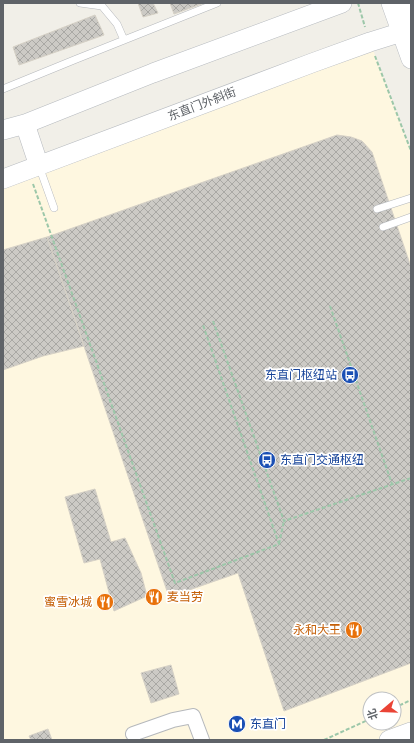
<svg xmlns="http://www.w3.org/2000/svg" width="414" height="743" font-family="'PT Sans','Noto Sans SC',sans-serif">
  <defs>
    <pattern id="building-cross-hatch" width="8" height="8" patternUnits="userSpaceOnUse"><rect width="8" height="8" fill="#cccac5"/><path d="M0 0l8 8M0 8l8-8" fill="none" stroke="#a9a8a4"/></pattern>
  </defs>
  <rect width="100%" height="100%" fill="#f1efe8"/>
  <path fill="#fef7e0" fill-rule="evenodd" d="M370,42L411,151V732L389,740H3V179ZM370,699H394V723H370Z"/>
  <path fill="url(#building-cross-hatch)" stroke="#d6d1c6" d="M138,3H153L158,13L143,17Z
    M170,3H204L174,14Z
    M95,15L104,35L19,65L13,47Z
    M337,135L351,137L362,141L372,152L411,267V663L284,711L238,573L169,597L47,237Z
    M47,237L84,346L43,356L3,370V250Z
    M95,489L111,542L125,538L141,573L147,596L114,611L100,559L84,563L65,497Z
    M171,665L179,694L151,703L141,673Z
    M48,729L52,740H31L29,736Z"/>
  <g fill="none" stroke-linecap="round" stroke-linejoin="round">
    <defs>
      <path id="service" d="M80,3L102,6L117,24L124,40
        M3,89L74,60L217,3
        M39,166L54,208
        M377,209L411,198
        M383,227L411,217"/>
      <path id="minor" d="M133,734L173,720L193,716L202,740"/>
      <path id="secondary" d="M391,3L411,59
        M402,32L407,3
        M25,124L39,166
        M3,130L25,124L153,73L342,3
        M3,179L312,63L370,42L402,32
        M389,740L411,732"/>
    </defs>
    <use href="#service" stroke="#b5b8bc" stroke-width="8"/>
    <use href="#minor" stroke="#b5b8bc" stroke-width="16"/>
    <use href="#secondary" stroke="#b6babf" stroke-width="20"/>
    <path stroke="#9cc7a9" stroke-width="2" stroke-dasharray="4 2" stroke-linecap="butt" d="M358,3L365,27
      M375,56L411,151
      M33,184L175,583L279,544L203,325
      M330,306L392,484
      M213,321L284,521L411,478
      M279,544L284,521
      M394,708L411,700
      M324,740L370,719"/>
    <use href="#service" stroke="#fff" stroke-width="7"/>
    <use href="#minor" stroke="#fff" stroke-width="14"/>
    <use href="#secondary" stroke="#fff" stroke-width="19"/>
  </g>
  <defs>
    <symbol id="bus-disc" viewBox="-11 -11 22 22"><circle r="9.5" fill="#1a4fb4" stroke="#fff"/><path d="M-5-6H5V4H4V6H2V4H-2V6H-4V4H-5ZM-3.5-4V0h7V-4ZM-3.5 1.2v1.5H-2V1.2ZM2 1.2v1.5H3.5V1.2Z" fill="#fff"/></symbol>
    <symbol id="restaurant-disc" viewBox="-11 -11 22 22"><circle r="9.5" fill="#e8710a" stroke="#fff"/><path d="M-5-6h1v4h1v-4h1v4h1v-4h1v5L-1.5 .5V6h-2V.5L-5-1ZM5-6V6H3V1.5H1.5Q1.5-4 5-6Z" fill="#fff"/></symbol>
    <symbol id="metro-disc" viewBox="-11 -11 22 22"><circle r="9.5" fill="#1a4fb4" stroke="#fff"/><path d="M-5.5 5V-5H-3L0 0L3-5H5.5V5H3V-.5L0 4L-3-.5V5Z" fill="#fff"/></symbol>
  </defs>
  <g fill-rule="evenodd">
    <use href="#bus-disc" x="340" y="365" width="20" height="20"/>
    <use href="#bus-disc" x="257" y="450" width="20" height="20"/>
    <use href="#restaurant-disc" x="144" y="587" width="20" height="20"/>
    <use href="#restaurant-disc" x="95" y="592" width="20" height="20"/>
    <use href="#restaurant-disc" x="344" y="620" width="20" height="20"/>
    <use href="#metro-disc" x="227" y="714" width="20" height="20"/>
  </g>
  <g text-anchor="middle" stroke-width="3.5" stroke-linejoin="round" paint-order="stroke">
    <g font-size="12" fill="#5f6368" stroke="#fff">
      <text transform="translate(202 104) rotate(-21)" y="4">东直门外斜街</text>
    </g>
    <g font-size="12" fill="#164399" stroke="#fff" text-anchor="start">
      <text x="337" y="379" text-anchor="end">东直门枢纽站</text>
      <text x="280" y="464">东直门交通枢纽</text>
      <text x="250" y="728">东直门</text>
    </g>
    <g font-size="12" fill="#c56008" stroke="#fff" text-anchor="end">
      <text x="167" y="601" text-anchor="start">麦当劳</text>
      <text x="92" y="606">蜜雪冰城</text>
      <text x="341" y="634">永和大王</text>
    </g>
  </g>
  <rect width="414" height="743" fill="none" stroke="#5f6368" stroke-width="8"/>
  <g transform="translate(382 711) rotate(251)"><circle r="19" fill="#ffffff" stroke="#bfc1c3"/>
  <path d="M0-3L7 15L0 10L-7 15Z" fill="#ea4335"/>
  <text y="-6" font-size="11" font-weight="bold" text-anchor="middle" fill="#5f6368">北</text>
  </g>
</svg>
